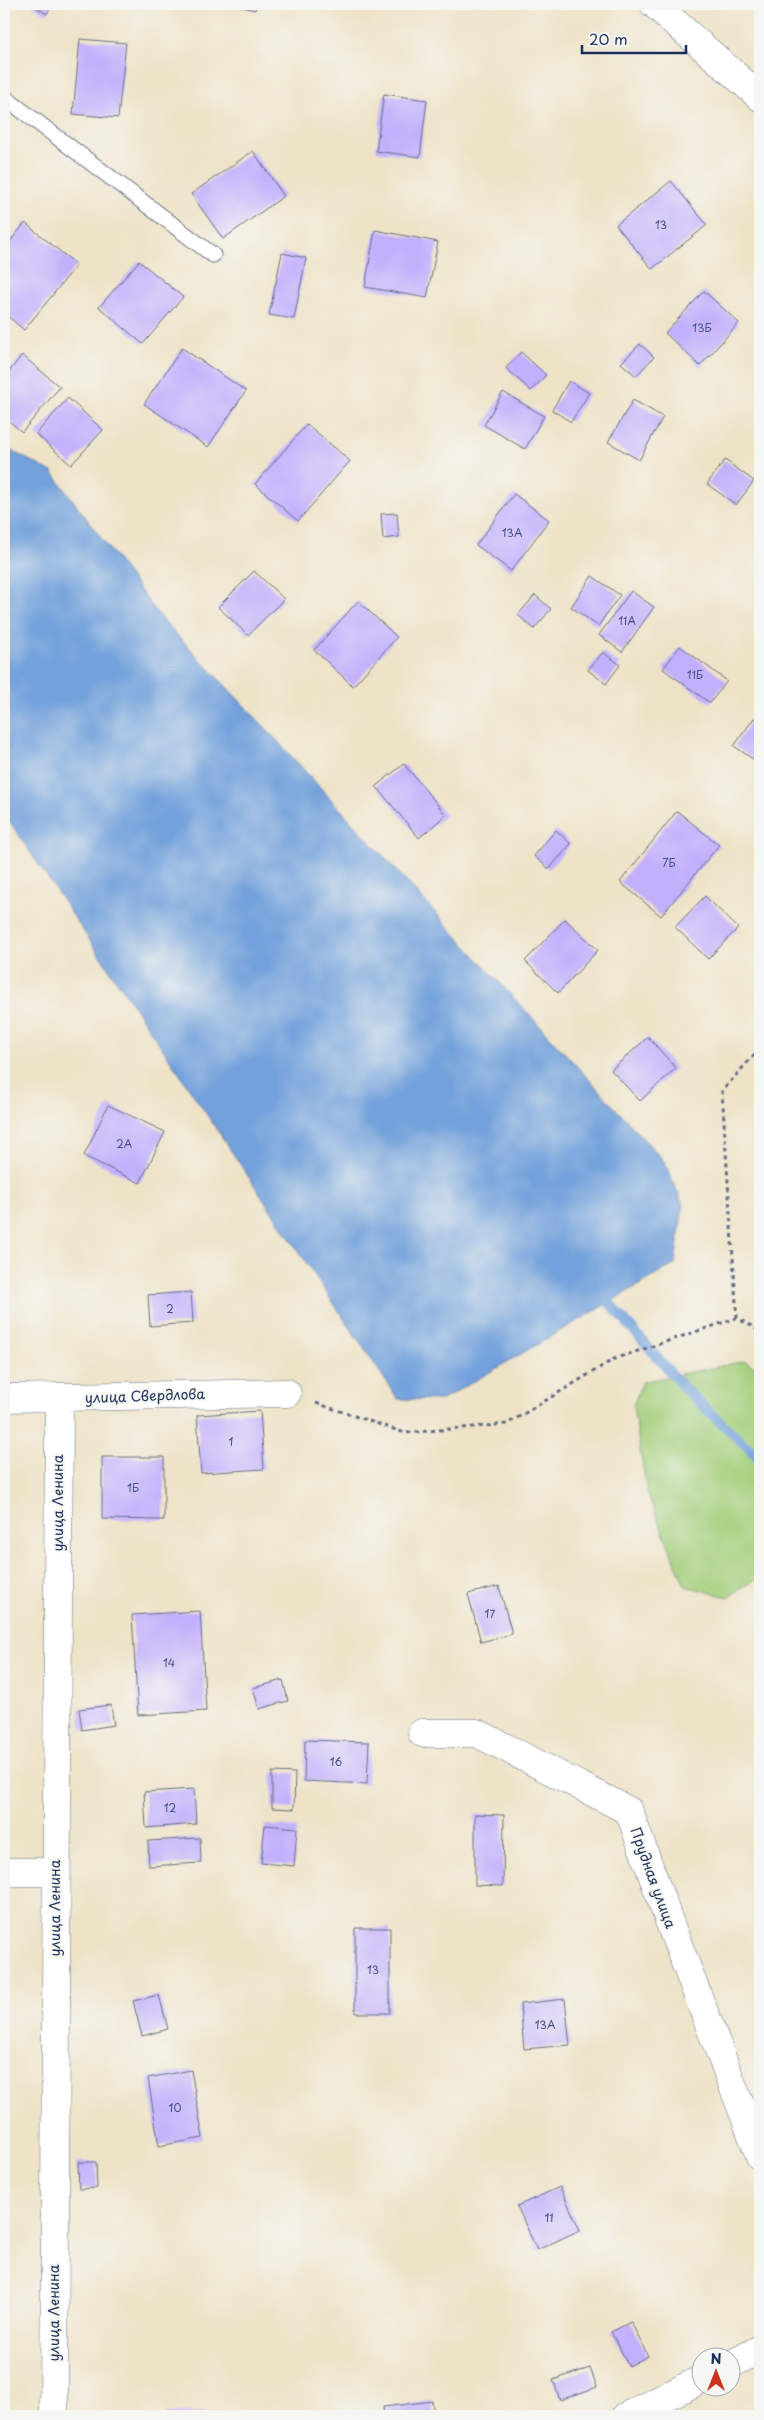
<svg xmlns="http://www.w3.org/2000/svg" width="764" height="2420" font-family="'Playpen Sans',sans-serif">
  <rect width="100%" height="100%" fill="#f6f6f2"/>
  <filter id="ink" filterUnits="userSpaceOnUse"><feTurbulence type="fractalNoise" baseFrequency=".02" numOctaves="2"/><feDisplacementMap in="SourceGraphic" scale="10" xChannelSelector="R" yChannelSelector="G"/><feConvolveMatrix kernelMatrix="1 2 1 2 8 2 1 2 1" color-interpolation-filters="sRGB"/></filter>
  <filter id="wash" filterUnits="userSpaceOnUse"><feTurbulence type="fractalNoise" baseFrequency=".0096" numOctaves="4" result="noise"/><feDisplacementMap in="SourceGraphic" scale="20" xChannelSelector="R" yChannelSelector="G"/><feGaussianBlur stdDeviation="1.12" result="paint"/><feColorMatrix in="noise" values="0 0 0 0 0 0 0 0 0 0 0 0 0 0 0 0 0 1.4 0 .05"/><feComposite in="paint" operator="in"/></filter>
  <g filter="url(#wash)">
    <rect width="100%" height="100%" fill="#eee3c7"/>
    <path fill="#a4cf7b" stroke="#607f6c" d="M746,1361L760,1371V1577L728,1597L685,1586L647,1492L633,1406L642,1382Z"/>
    <path fill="#72a1db" stroke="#46689c" d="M4,447L52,472L160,617L259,721L664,1161L683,1205L675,1264L442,1400L398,1399L4,813Z"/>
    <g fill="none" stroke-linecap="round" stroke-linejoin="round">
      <path stroke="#72a1db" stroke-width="10" d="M600,1292L684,1388L760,1459"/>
    </g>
    <g id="blocks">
      <path fill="#c2b0fc" d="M31,4H52L47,14Z
        M231,4H257L255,10Z
        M80,39L126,43L118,118L73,114Z
        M384,94L427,100L420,157L376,151Z
        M253,151L284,196L223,239L191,194Z
        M671,181L707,225L652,269L616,225Z
        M25,223L77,265L24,330L4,313V249Z
        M375,230L438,242L427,298L365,287Z
        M282,253L306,258L294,319L269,315Z
        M139,261L183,297L143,344L99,307Z
        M704,291L739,323L700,366L665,333Z
        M640,344L654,357L636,376L621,363Z
        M182,348L246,391L208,447L144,404Z
        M521,352L546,375L531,391L506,368Z
        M22,355L60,387L22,432L4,417V378Z
        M569,381L589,393L571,422L552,410Z
        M503,392L544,416L525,449L484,425Z
        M68,398L103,430L71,465L36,434Z
        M633,400L663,417L639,460L608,442Z
        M307,424L350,461L298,521L255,484Z
        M725,460L754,481L736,505L707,484Z
        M514,494L549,520L511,571L476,545Z
        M397,513L399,537L383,539L381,514Z
        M254,571L284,599L248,635L218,607Z
        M592,576L620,595L598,626L571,607Z
        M631,591L654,607L622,652L599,635Z
        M535,595L551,609L534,629L518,615Z
        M358,601L397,637L353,686L314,650Z
        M680,646L727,681L710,703L663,669Z
        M603,652L620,665L606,684L588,670Z
        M754,718L760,722V764L734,746Z
        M404,764L446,815L419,838L376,786Z
        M677,811L719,845L661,916L620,882Z
        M556,830L571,844L549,869L534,856Z
        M705,896L738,928L708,959L675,927Z
        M565,919L598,950L558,993L525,961Z
        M648,1037L676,1068L640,1101L611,1070Z
        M108,1105L165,1132L140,1183L84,1156Z
        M191,1292L193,1323L150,1326L148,1295Z
        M260,1411L264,1469L201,1473L197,1415Z
        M102,1457H164V1520L102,1519Z
        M499,1586L512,1634L481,1642L468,1594Z
        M200,1611L206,1711L138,1715L132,1615Z
        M283,1680L288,1701L259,1709L253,1688Z
        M111,1705L114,1725L82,1730L79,1709Z
        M305,1740L369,1742L367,1784L304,1781Z
        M272,1772L295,1773L294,1809L272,1808Z
        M194,1789L196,1824L146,1828L144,1792Z
        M475,1814L504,1815L503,1886L475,1885Z
        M265,1825L297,1828L294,1866L261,1863Z
        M200,1838L201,1863L149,1866L148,1841Z
        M355,1928H390V2013H355Z
        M159,1995L168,2029L142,2036L133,2001Z
        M565,1999L570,2045L524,2049L520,2004Z
        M191,2070L203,2138L159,2146L148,2078Z
        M78,2162H96L97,2188L79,2189Z
        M560,2187L580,2230L537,2250L517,2206Z
        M631,2322L648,2356L629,2366L611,2332Z
        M590,2368L597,2387L560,2400L553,2380Z
        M432,2401L434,2416H384L383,2407Z
        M165,2413L230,2414V2416H165Z"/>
    </g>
  </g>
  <g filter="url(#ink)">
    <use href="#blocks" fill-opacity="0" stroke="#656e83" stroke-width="1"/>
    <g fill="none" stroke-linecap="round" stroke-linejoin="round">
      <defs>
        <path id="lane" d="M4,97L213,255"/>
        <path id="street" d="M4,1398L287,1393
          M422,1733H477L629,1811L672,1929L760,2156
          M4,1872H55
          M732,2364L760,2349
          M54,2416L59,1399
          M626,2416L702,2379"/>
        <path id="secondary" d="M654,4L760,97"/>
      </defs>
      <use href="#lane" stroke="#656e83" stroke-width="17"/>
      <use href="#street" stroke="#656e83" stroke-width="29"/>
      <use href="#secondary" stroke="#656e83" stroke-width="29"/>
      <path stroke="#656e83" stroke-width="3" stroke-dasharray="4 4" stroke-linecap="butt" d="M737,1318L722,1091L760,1048
        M316,1403L405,1433L507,1424L614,1359L737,1318L760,1331"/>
      <use href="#lane" stroke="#fff" stroke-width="15"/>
      <use href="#street" stroke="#fff" stroke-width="28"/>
      <use href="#secondary" stroke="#fff" stroke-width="28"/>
    </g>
  </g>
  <g text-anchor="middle" stroke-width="4" stroke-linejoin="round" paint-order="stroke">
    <g font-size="11" fill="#454f86">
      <text x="661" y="229">13</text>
      <text x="702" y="332">13Б</text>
      <text x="512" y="537">13А</text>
      <text x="627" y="625">11А</text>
      <text x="695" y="679">11Б</text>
      <text x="669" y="867">7Б</text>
      <text x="124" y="1148">2А</text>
      <text x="170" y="1313">2</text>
      <text x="231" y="1446">1</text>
      <text x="133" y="1492">1Б</text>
      <text x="490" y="1618">17</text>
      <text x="169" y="1667">14</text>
      <text x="336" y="1766">16</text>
      <text x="170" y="1812">12</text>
      <text x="373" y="1974">13</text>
      <text x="545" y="2029">13А</text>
      <text x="175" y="2112">10</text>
      <text x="549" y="2222">11</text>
    </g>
    <g font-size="14" fill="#1b2f5e" stroke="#f6f6f2">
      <text transform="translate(145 1396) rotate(-2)" y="5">улица Свердлова</text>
      <text transform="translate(58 1503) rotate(-90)" y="5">улица Ленина</text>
      <text transform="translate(653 1878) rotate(70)" y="5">Прудная улица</text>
      <text transform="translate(55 1908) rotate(-90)" y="5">улица Ленина</text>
      <text transform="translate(54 2313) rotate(-90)" y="5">улица Ленина</text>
    </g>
  </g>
  <rect width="764" height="2420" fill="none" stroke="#f6f6f2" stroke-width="20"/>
  <g transform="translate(716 2372)"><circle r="24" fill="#f6f6f2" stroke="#9ea6b7"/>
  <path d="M0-4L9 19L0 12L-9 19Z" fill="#c8321e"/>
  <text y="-8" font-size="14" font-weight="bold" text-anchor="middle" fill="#1b2f5e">N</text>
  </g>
  <path d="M582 45v8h104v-8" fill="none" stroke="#1b2f5e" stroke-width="2.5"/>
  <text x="589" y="45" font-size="15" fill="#1b2f5e" stroke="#f6f6f2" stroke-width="4" paint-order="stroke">20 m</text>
</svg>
